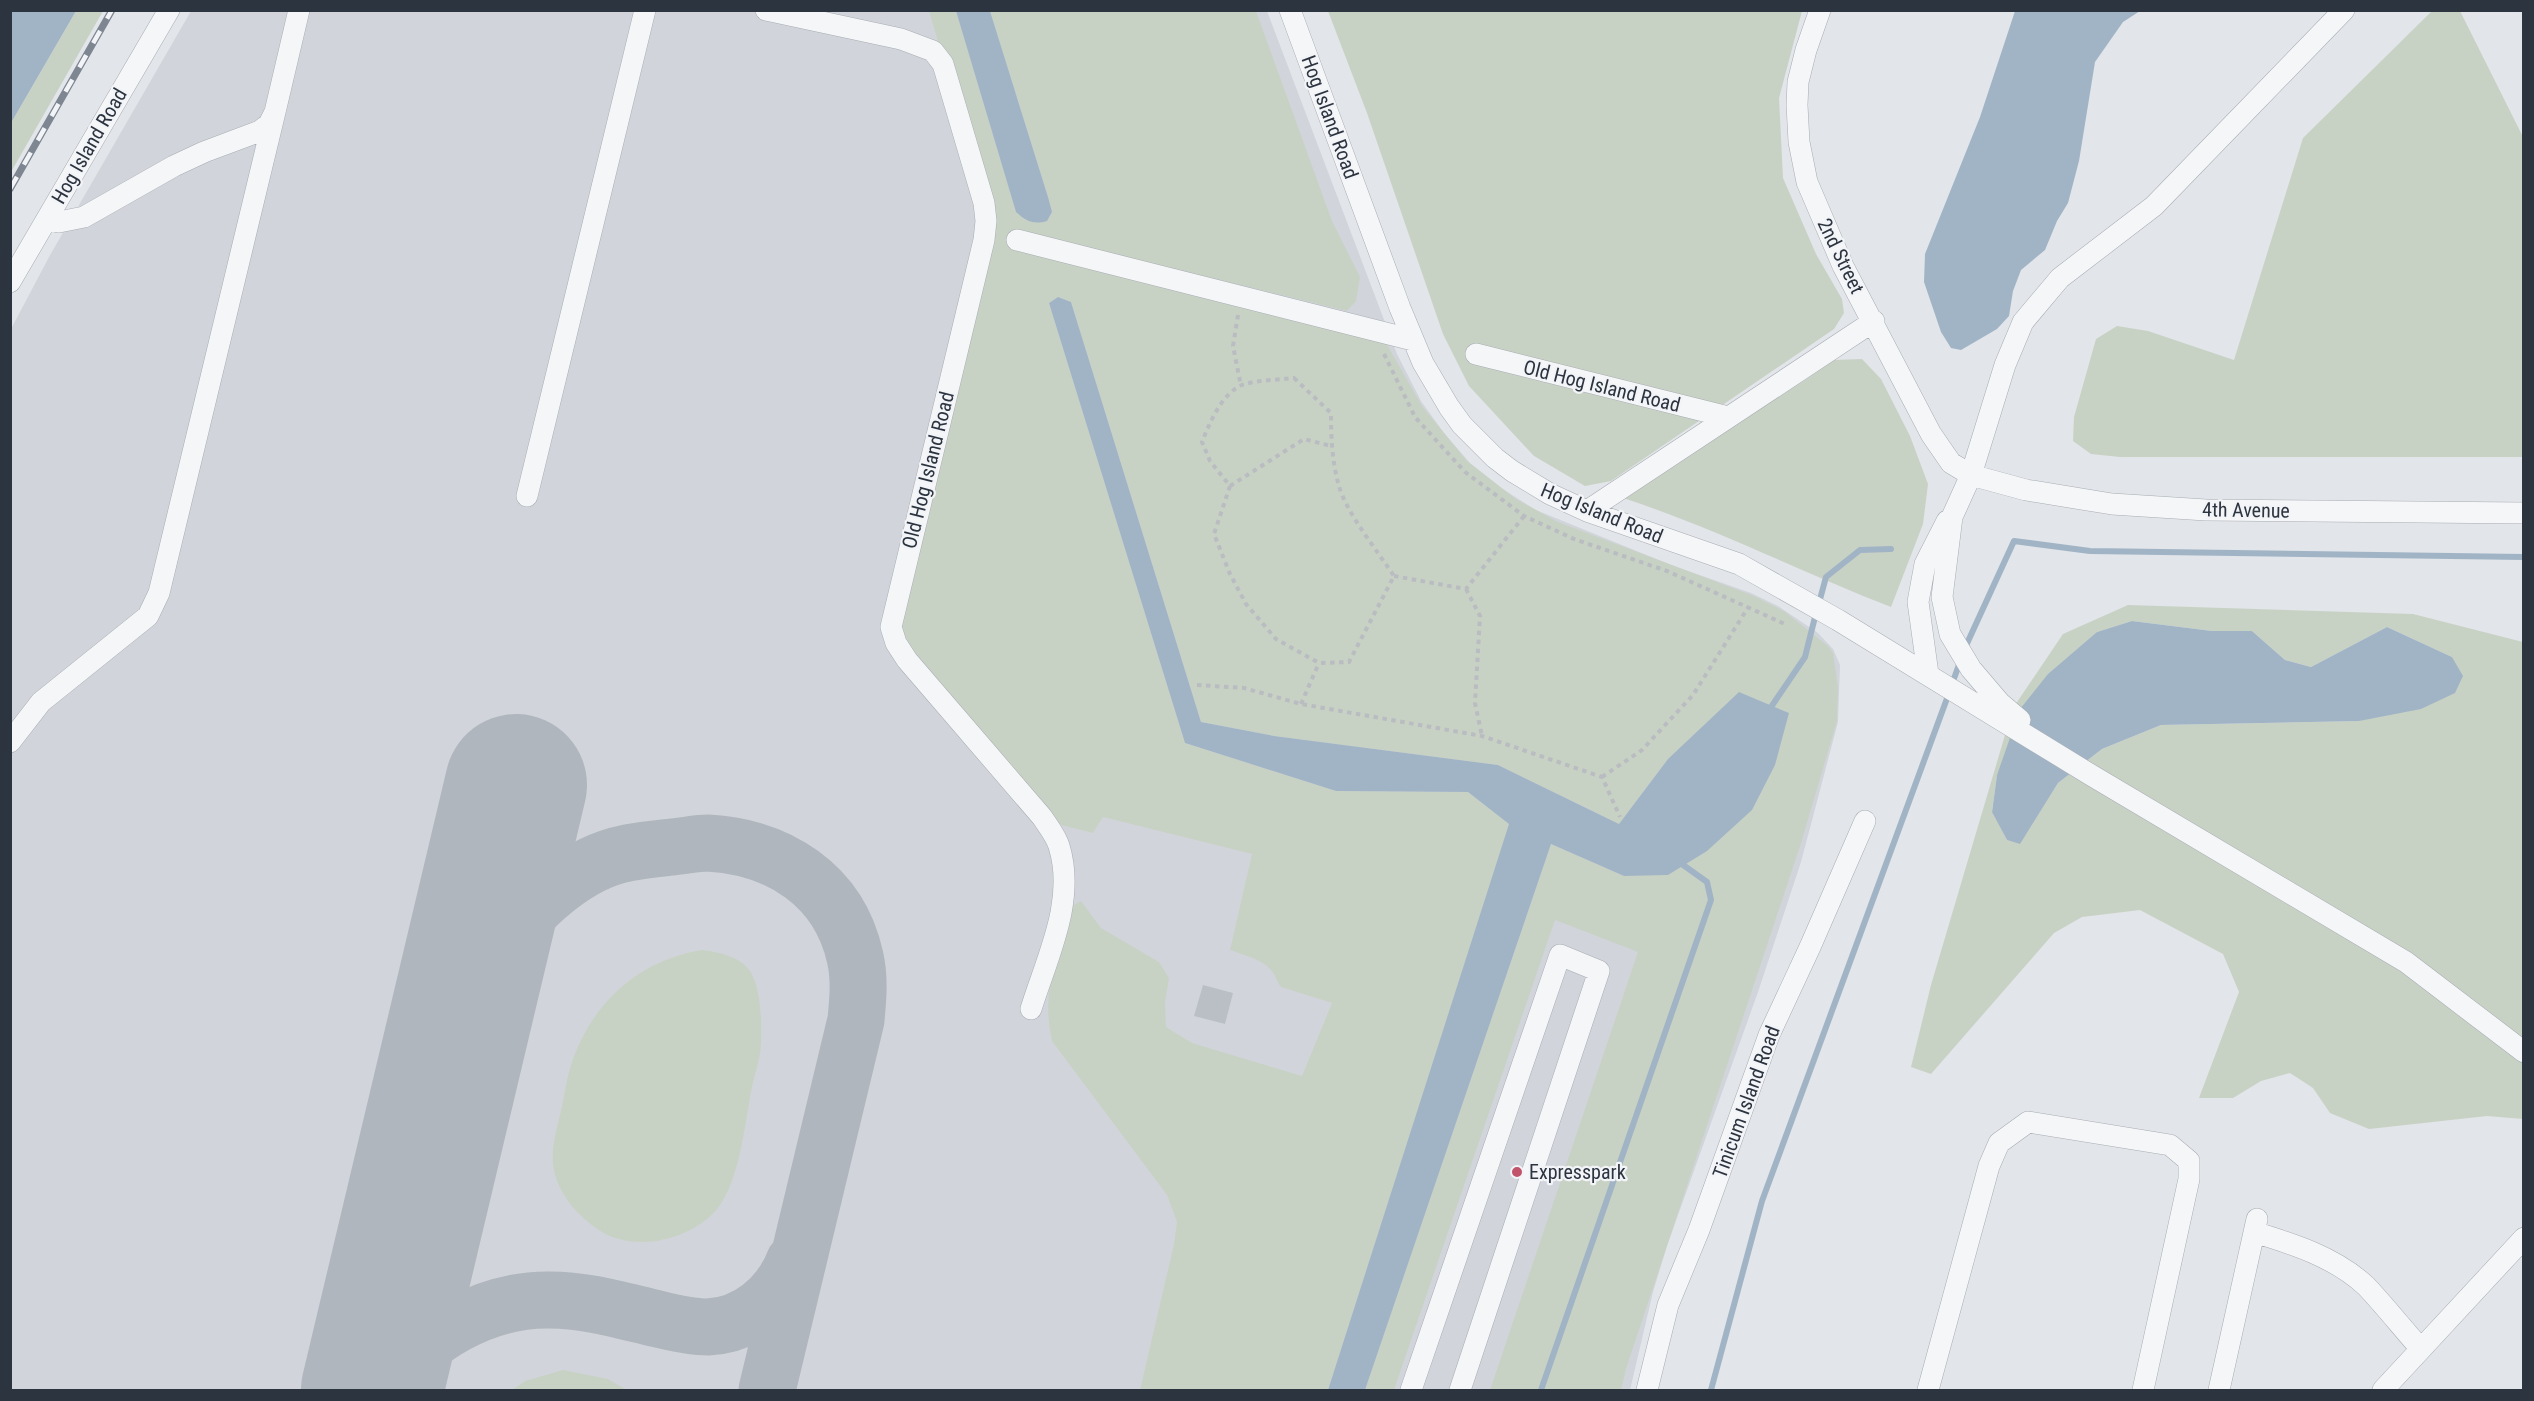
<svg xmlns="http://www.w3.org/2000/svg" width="2534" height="1401" font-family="'Roboto Condensed',sans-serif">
  <rect width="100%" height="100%" fill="#e2e5e9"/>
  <path fill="#d1d5db" d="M191,11H1267L1397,354L1421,401L1444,433L1470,463L1501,488L1536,510L1671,565L1751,593L1778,606L1818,633L1833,649L1840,665L1838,722L1801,862L1758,992L1667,1246L1653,1292L1630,1390H11V329L49,257Z"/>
  <path fill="#c8d2c4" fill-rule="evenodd" d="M2433,10L2460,11L2523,137V457H2120L2091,454L2073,441L2074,417L2096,339L2117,326L2148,331L2234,360L2303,138Z
    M76,11H103L11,172V123Z
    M929,11H956L1016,212L1048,197L990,11H1256L1332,221L1360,277L1356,301L1347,311L1013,230L1008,246L1385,341L1422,406L1467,461L1516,499L1558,522L1754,596L1784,611L1828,646L1833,653L1838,687L1837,721L1802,840L1626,1369L1621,1390H1490L1638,952L1555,920L1394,1390H1365L1551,844L1624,876L1668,759L1619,824L1498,765L1274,736L1201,722L1071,302L1058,297L1049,303L1185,743L1336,791L1468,792L1510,824L1328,1390H1140L1174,1244L1177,1222L1167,1195L1052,1041C1041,992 1056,954 1069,908L1081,901L1101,928L1159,962L1169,978L1165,1003L1166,1027L1192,1043L1302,1076L1332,1003L1281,987C1276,981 1276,975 1271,970C1262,959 1243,955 1230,950L1252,854L1103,817L1093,833L1061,825L909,645L901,626L993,228Z
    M1328,11H1802L1779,98L1783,178L1816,254L1842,299L1844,313L1834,329L1611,481L1585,486L1534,456L1469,386L1443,334L1367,113Z
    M1862,359L1881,379L1910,436L1928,484L1923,524L1891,607C1801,572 1715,528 1623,498L1709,435L1802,382L1834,360Z
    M2128,605L2413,614L2523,642V1119L2487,1116L2369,1129L2330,1113L2313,1088L2290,1073L2261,1081L2233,1098H2199L2239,992L2223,954L2140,910L2082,917L2054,933L1931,1074L1911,1067L1931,985L2013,708L2063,634ZM2132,621L2212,631H2252L2285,660L2311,667L2387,627L2452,657L2359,721L2161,725L2102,749L2058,783L2020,843L2007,840L1992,811L1997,775L2097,632Z
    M702,950C718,952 740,956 750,971C761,987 762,1024 761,1042C761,1057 755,1073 752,1087C745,1123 740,1179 718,1208C693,1239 638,1253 602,1232C579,1218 556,1193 553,1164C551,1145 558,1125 562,1106C565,1092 567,1076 572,1062C592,1003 639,960 702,950Z
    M563,1370L608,1379L627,1390H512L525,1381Z"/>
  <path fill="#a1b4c6" d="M11,10L76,11L11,123L10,11Z
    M956,11H990L1048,197L1052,212L1047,221C1033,225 1026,221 1016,212Z
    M2015,11H2140L2123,22L2095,62L2079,161L2068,203L2057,221L2045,250L2021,270L2013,291L2009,316L1997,329L1961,350L1951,348L1941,332L1924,282L1925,254L1980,117Z
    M1058,297L1071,302L1201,722L1274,736L1498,765L1619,824L1668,759L1739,692L1789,713L1775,765L1752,810L1707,851L1668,875L1624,876L1551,844L1365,1390H1328L1509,824L1468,792L1336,791L1185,743L1049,303Z
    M2132,621L2212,631H2252L2285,660L2311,667L2387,627L2452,657L2463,676L2455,693L2421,709L2359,721L2161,725L2102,749L2058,783L2020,844L2007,840L1992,812L1997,775L2020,709L2048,674L2097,632Z"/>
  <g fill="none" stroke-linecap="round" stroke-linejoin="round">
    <path stroke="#a1b4c6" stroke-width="6" d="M1819,603L1826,577L1860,550L1891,549
      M1964,650L2014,541L2090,551L2524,557
      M1952,684L1960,662
      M1769,710L1805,657L1816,613
      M1541,1390L1711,900L1707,882L1679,862
      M1711,1390L1762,1201L1949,693"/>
    <path stroke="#b0b6bd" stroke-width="57" d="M466,994C498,945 539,892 592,865C618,852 644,850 672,847C684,846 697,843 708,843C779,847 839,885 855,957C860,978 858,999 856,1020L767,1390
      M385,1390C419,1336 486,1299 550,1300C587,1300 623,1311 658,1319C674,1323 691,1327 708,1327C747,1325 780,1298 794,1262"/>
    <path stroke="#b0b6bd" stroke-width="142" d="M372,1390L516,785"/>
  </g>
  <path fill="#babfc5" d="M1203,985L1233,993L1225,1024L1194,1016Z"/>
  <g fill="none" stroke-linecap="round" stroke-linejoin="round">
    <defs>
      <path id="minor" d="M766,10L901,39L933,51L943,64L984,203L986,221L984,240L891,627L896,643L907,660L1042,817C1048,826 1056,836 1059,846C1076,901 1047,957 1031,1009
        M1290,10L1400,308L1423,363L1449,407L1462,425L1495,458L1512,471L1550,494L1587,511L1739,564L1838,620L2091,775L2406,962L2524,1052
        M1820,10L1806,50L1798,82L1797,105L1799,142L1807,182L1843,266L1931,434L1951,463L1971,475L2026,490L2112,504L2206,510L2524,513
        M47,219L59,222L84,217L174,166L204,152L260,131L269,124L275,112L299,10
        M1017,240L1413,340
        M10,282L169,10
        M1476,354L1728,417
        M527,496L645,10
        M1587,511L1874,321
        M1928,674L1918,602L1925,564L1947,521
        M2020,720L2000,703L1971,669L1950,634L1942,597L1952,517L1971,475L2005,365L2023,322L2060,278L2154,206L2344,10
        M10,742L41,702L148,616L159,593L275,112
        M2254,1232C2293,1244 2335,1257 2366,1286C2385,1306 2403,1329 2421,1349
        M1411,1390L1560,955L1599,971L1460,1390
        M1647,1390L1668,1305L1699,1230L1769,1035L1810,947L1865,821
        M1928,1390L1989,1166L1999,1143L2028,1122L2170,1145L2189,1161V1179L2143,1390
        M2219,1390L2257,1219
        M2383,1390L2524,1238"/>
    </defs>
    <use href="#minor" stroke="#a8acb3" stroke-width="22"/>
    <path stroke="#b9bcc1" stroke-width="4" stroke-dasharray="4.5 4.5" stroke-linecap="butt" d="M1238,315L1233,346L1241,386
      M1384,354L1415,417L1465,472L1524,516L1574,539L1667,571L1787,625
      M1294,378L1331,413C1331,437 1332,462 1339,486C1346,512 1378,552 1394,576L1349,662L1319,663L1276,639L1246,604L1230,574L1214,534L1230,486L1210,461L1202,442C1209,424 1222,393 1242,385C1257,380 1277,380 1294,378Z
      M1230,486L1304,439L1331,446
      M1394,576L1466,589L1524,516
      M1466,589L1480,616L1475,703L1482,736
      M1197,685L1244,688L1301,704L1482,736L1602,777L1620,817
      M1301,704L1319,663
      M1602,777L1642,750L1693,695L1749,606"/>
    <use href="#minor" stroke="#f5f6f8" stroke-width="21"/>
    <defs>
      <path id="rail" d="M10,189L112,10"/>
    </defs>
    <use href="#rail" stroke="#7d8691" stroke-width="7"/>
    <use href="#rail" stroke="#f2f4f7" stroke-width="4.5" stroke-dasharray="14" stroke-linecap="butt"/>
  </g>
  <circle fill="#c1546a" stroke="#f2f4f7" stroke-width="2" cx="1517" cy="1172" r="6"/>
  <g text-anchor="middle" stroke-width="4.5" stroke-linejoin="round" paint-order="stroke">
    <g font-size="20" fill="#2c3440" stroke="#f2f4f7">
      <text transform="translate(1330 117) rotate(70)" y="7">Hog Island Road</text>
      <text transform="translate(89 146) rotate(-60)" y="7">Hog Island Road</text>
      <text transform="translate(1841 256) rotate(64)" y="7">2nd Street</text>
      <text transform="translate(1602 386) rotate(14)" y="7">Old Hog Island Road</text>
      <text transform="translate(928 470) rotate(-76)" y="7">Old Hog Island Road</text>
      <text transform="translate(2246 510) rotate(1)" y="7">4th Avenue</text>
      <text transform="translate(1602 513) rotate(22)" y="7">Hog Island Road</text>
      <text transform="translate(1746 1102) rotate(-70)" y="7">Tinicum Island Road</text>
    </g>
    <g font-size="20" fill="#2c3440" stroke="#f2f4f7" text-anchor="start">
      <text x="1529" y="1179">Expresspark</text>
    </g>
  </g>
  <rect width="2534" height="1401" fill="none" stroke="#2c3440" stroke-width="24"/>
</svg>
